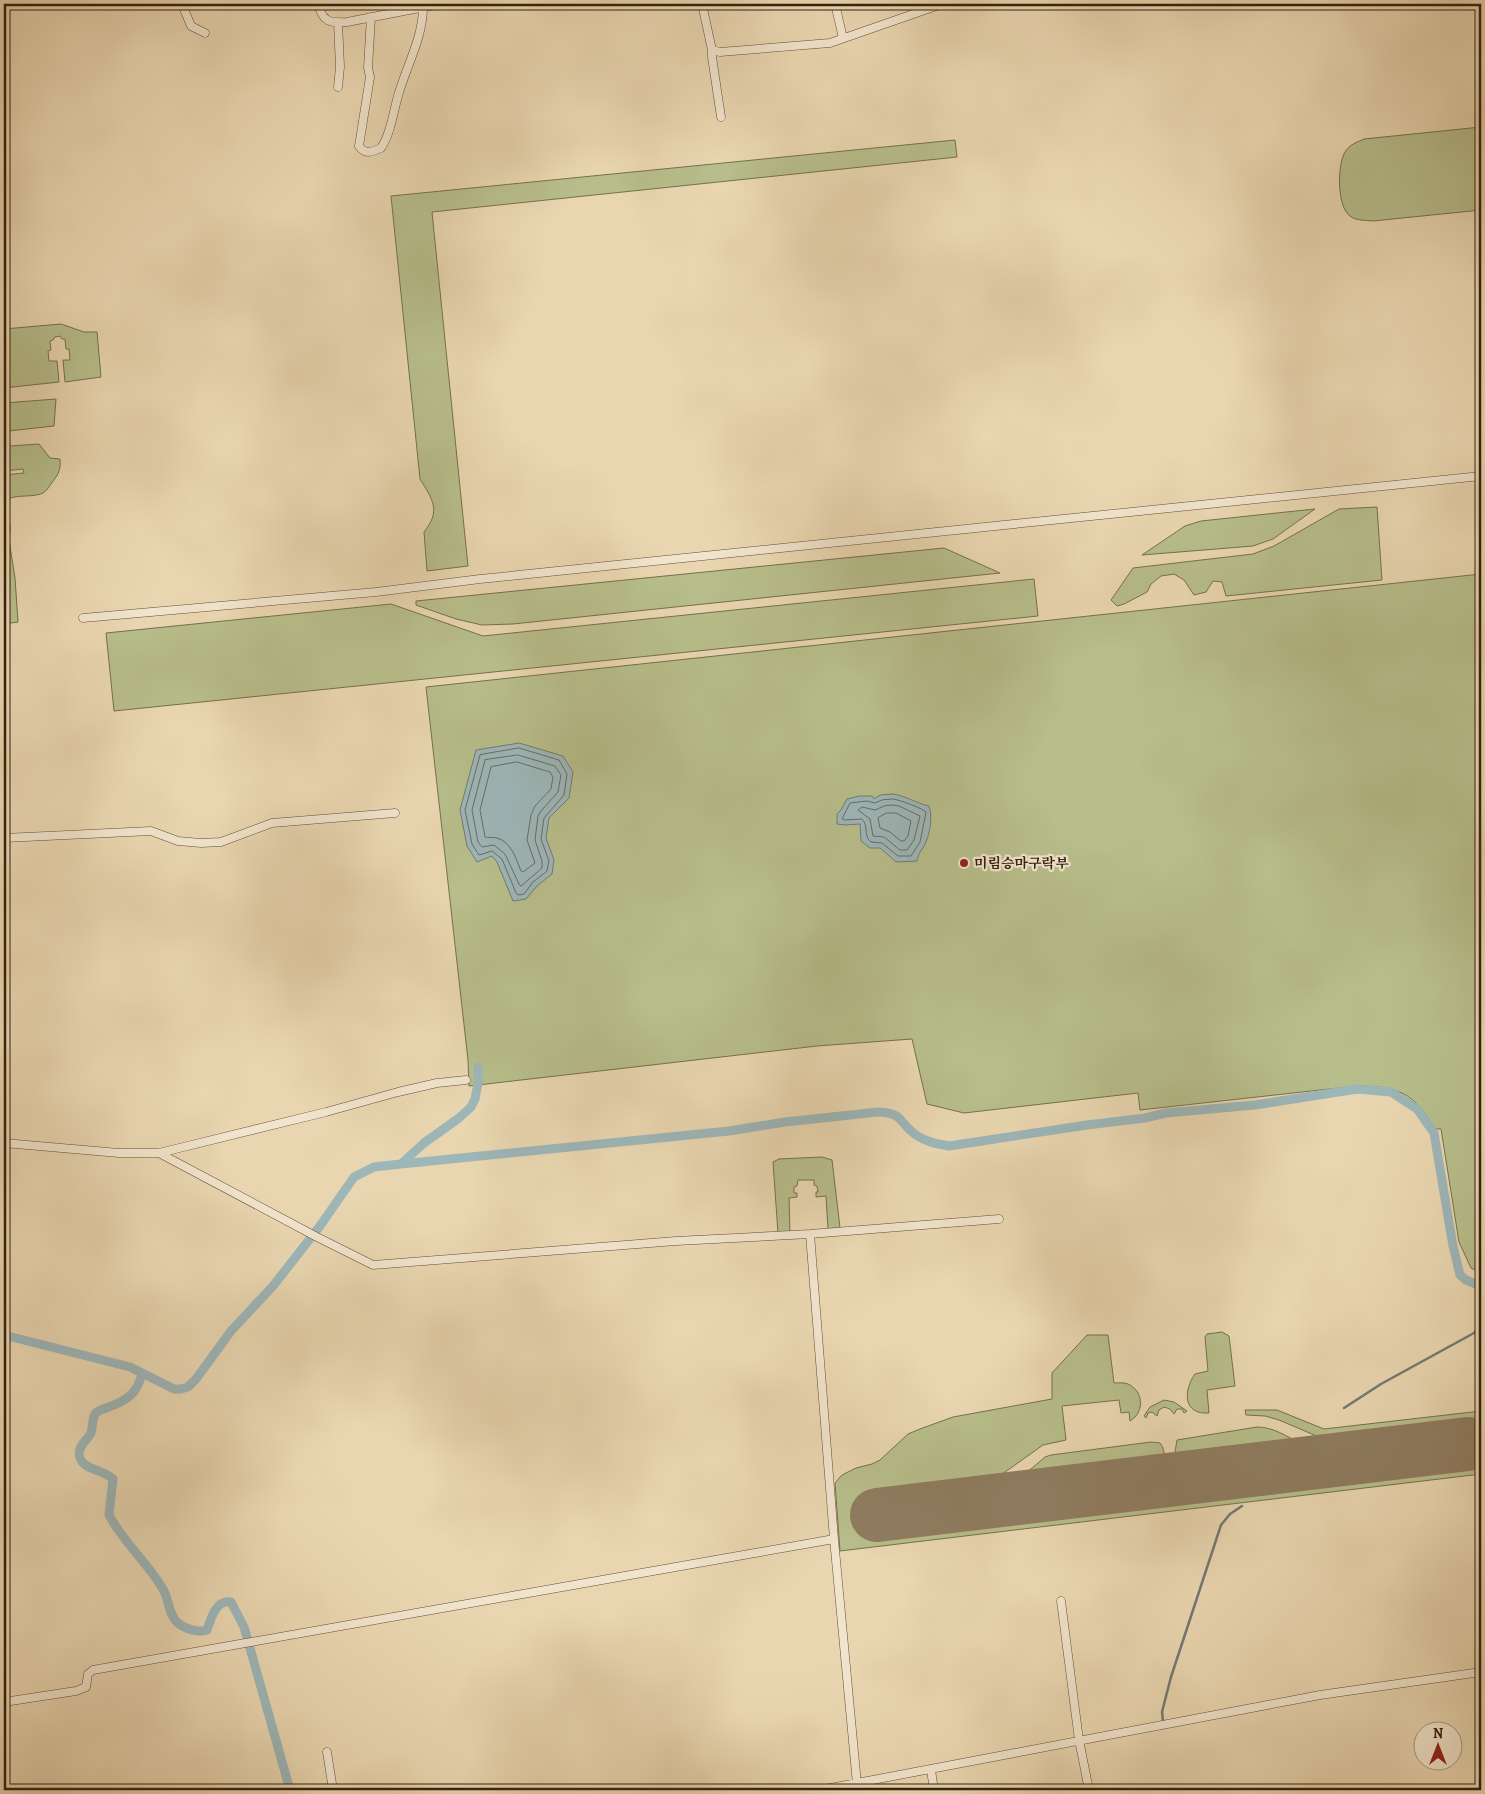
<svg xmlns="http://www.w3.org/2000/svg" width="1485" height="1794" font-family="Alegreya,'Noto Serif KR',serif">
  <rect width="100%" height="100%" fill="#e9d6b0"/>
  <filter id="stains"><feTurbulence type="fractalNoise" baseFrequency=".004" numOctaves="4"/><feColorMatrix values="0 0 0 0 .2 0 0 0 0 .09 0 0 0 0 .02 0 0 0 .5 -.17"/></filter>
  <radialGradient id="worn" r=".72"><stop offset=".6" stop-color="#630" stop-opacity="0"/><stop offset="1" stop-color="#630" stop-opacity=".3"/></radialGradient>
  <path fill="#b7be8b" stroke="#76704d" d="M1481,127V210L1373,221C1366,220 1356,221 1350,216C1337,207 1337,165 1345,152C1349,145 1357,142 1364,139Z
    M955,140L957,157L432,212L468,566L427,571L424,532C441,511 433,500 420,479L391,196Z
    M61,324L84,332H97L101,377L65,382L63,360H70L69,349H66L65,339H62L60,336L55,337L53,340L50,341L51,350L48,351L49,361H57L59,382L4,388V329Z
    M56,399L54,426L8,431L10,446L39,444L50,458L60,459C61,468 59,474 53,481C50,485 47,491 43,493C32,498 19,494 8,499L10,529L9,540L15,578L18,622L4,624V475L24,473L23,469L4,471V403Z
    M1377,507L1382,580L1226,596L1222,582L1213,581L1206,592L1194,595L1184,580L1174,574L1161,576L1151,584L1147,592L1124,604L1117,606L1111,600L1133,568L1253,554L1274,546L1339,509Z
    M1315,509L1273,539L1253,546L1142,555L1185,526L1201,521Z
    M944,548L1000,573L513,624L482,625L456,619L416,605V601Z
    M1481,574V1273L1471,1268L1459,1242L1441,1129H1435C1414,1092 1397,1086 1356,1086L1140,1110L1138,1093L964,1113L927,1104L912,1039L817,1046L469,1086L468,1060L426,687Z
    M1034,579L1038,616L114,711L106,633L391,604L483,636Z
    M822,1157L832,1160L840,1228L828,1229L826,1196L816,1197V1192H818L817,1186L814,1185V1180H798L797,1186L794,1187V1193H797V1197L789,1198L790,1232L778,1233L773,1162L779,1159Z
    M1222,1332L1229,1336L1235,1386L1207,1390L1209,1413C1183,1415 1183,1391 1195,1374L1208,1371L1205,1337L1207,1334Z
    M1087,1335H1108L1114,1383C1119,1383 1125,1382 1130,1385C1144,1393 1144,1413 1130,1421L1129,1412L1121,1413L1119,1400L1062,1406L1066,1440L1043,1445L977,1492L873,1502L875,1527L1474,1457L1471,1431L1340,1446L1279,1420L1265,1416L1246,1415L1245,1410H1277L1324,1429L1481,1411V1474L840,1551L835,1483L842,1475L856,1468L872,1464L880,1460L908,1434L920,1429L953,1417L1052,1399V1373Z
    M1164,1400L1174,1402L1187,1411L1184,1413L1182,1409H1177L1174,1414L1170,1409L1164,1407L1159,1410L1157,1416L1152,1412L1148,1413L1146,1418L1144,1416L1150,1407Z
    M1257,1427C1273,1427 1286,1436 1300,1443L1302,1446L1301,1450L1298,1452L1184,1465L1179,1463L1175,1452L1177,1440Z
    M1151,1442L1160,1443C1165,1449 1165,1458 1164,1465L1159,1469L1023,1485L1020,1484L1018,1480L1045,1457L1051,1455Z"/>
  <path fill="#9db6b8" stroke="#737a74" d="M519,743L563,756L573,772L569,798L549,818L546,838L554,860L552,874L537,886L526,899L513,901L497,862L492,856L477,862L467,846L460,810L476,750Z
    M893,794C906,796 916,803 929,806C933,817 930,835 924,846C921,851 918,854 917,861L896,862L880,848H870L861,841L860,824L845,825L837,824V814L841,810L847,799L859,796H872L874,799L880,795Z"/>
  <g fill="none" stroke-linecap="round" stroke-linejoin="round">
    <path stroke="#696c64" stroke-width="1" d="M519,748L559,760L567,774L564,795L544,818L541,839L549,861L547,871L533,882L524,894L518,895L516,893L502,859L492,851L479,855L472,844L465,810L480,755Z
      M518,755L555,766L561,775L558,792L541,811L538,816L535,840L542,861V868L521,886L519,884L505,854L494,845L482,847L478,842L472,810L485,760Z
      M517,762L550,772L553,777L551,789L535,806L531,815L527,840L535,863L523,872L521,871C516,858 511,842 497,838C493,837 488,838 485,837L480,810L491,767Z
      M893,799C900,800 922,808 926,812L920,842L911,856H898L882,843L871,842C863,836 869,826 862,819L844,820L842,819L850,803L867,801L875,803L882,800Z
      M893,805L899,806L920,816L914,840L907,850H900L884,837L873,836L870,819L858,810L862,807L875,810L884,806Z
      M887,813H896L911,821L908,836L904,841H901L890,832L880,828L878,818Z"/>
    <path stroke="#737a74" stroke-width="2.5" d="M1344,1408L1381,1384L1474,1333L1481,1324
      M1163,1721L1162,1712L1171,1677L1221,1525L1230,1514L1242,1506"/>
    <path stroke="#9db6b8" stroke-width="9" d="M401,1164L729,1131L785,1122L878,1112C905,1113 897,1122 916,1135C926,1142 937,1144 949,1146L1087,1125L1145,1118L1166,1113L1255,1105L1357,1089L1391,1092L1417,1109L1434,1133L1453,1246L1460,1275L1466,1280L1481,1286
      M4,1335L130,1367L174,1389H181L188,1387L196,1379L231,1331L273,1286L320,1226L354,1177L374,1167L401,1164L424,1143L459,1118L471,1107L475,1099L478,1083V1067
      M142,1374C137,1393 128,1400 109,1407C104,1409 98,1410 95,1414C92,1419 93,1427 91,1433C88,1439 82,1443 80,1449C79,1452 79,1457 81,1460C86,1470 104,1470 113,1479L109,1515C123,1542 149,1564 164,1591C169,1601 169,1616 178,1623C185,1629 199,1633 207,1630C211,1619 215,1600 231,1602L244,1627L290,1790"/>
    <path stroke="#8f7c60" stroke-width="54" d="M877,1515L1468,1444"/>
    <defs>
      <path id="street" d="M182,4L191,26L205,33
        M318,4C323,22 329,23 347,22L440,4
        M702,4L712,50L720,52L830,43L942,4
        M835,4L843,38
        M4,9L6,8L7,4
        M371,17L368,68L370,77L359,146C365,155 372,152 381,148C391,133 393,113 398,96C406,67 423,38 423,7
        M712,50V57L721,117
        M338,87L340,67L338,22
        M83,618L376,592L480,579L1481,476
        M4,838L151,831L178,841L201,843L221,842L272,823L395,813
        M4,1143L119,1153H159L326,1112L398,1092L437,1083L466,1080
        M159,1153L317,1237L373,1265L676,1241L810,1234L999,1219
        M810,1234L834,1539L857,1784
        M1061,1601L1079,1740L1089,1790
        M4,1702L76,1691L86,1687L88,1674L93,1670L834,1539
        M327,1752L333,1790
        M931,1770L934,1790
        M820,1790L1320,1695L1481,1672"/>
    </defs>
    <use href="#street" stroke="#624e37" stroke-width="9"/>
    <use href="#street" stroke="#f1e4cc" stroke-width="8"/>
  </g>
  <circle fill="#8f2418" stroke="#f1e4cc" stroke-width="2" cx="964" cy="863" r="5"/>
  <g text-anchor="middle" stroke-width="4.5" stroke-linejoin="round" paint-order="stroke">
    <g font-size="14" font-weight="bold" fill="#35210f" stroke="#f1e4cc" text-anchor="start">
      <text x="974" y="868">미림승마구락부</text>
    </g>
  </g>
  <rect width="1485" height="1794" fill="none" stroke="#e9d6b0" stroke-width="20"/>
  <rect x="5" y="5" width="1475" height="1784" fill="none" stroke="#35210f" stroke-width="2.5"/>
  <rect x="10" y="10" width="1465" height="1774" fill="none" stroke="#35210f"/>
  <g transform="translate(1438 1746)"><circle r="24" fill="#f1e4cc" stroke="#a69680"/>
  <path d="M0-4L9 19L0 12L-9 19Z" fill="#8f2418"/>
  <text y="-8" font-size="14" font-weight="bold" text-anchor="middle" fill="#35210f">N</text>
  </g>
  <rect width="100%" height="100%" filter="url(#stains)"/>
  <rect width="100%" height="100%" fill="url(#worn)"/>
</svg>
